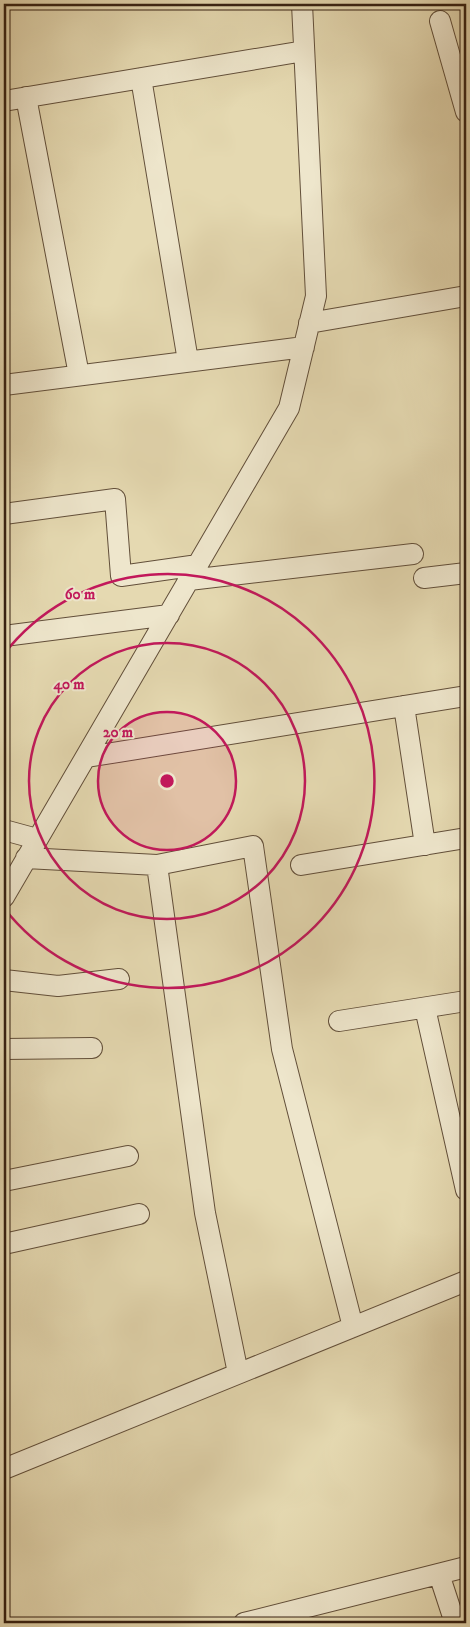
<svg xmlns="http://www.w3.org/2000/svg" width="470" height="1627" font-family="'IM FELL DW Pica',serif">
  <rect width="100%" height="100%" fill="#e5d9b1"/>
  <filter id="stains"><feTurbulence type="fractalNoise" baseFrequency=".004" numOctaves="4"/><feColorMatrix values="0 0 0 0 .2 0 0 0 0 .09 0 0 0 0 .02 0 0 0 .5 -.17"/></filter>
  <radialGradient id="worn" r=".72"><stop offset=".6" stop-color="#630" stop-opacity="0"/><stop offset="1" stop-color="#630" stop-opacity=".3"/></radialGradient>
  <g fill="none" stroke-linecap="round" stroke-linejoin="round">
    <defs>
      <path id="minor" d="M440,21L466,112
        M141,78L188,361
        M26,97L79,375
        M4,101L304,51
        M309,323L466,296
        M4,385L304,347
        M4,514L115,499L121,576L198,565
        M424,578L466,573
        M189,580L413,554
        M4,636L169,615
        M404,706L425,845
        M87,757L466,696
        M4,830L37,839
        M26,858L157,865L253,846L282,1049L353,1327
        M157,865L205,1213L238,1373
        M301,865L466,838
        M4,897L289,408L316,296L302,4
        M4,980L58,986L119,979
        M425,1008L466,1190
        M339,1021L466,1001
        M4,1049L92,1048
        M4,1181L128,1156
        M4,1244L139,1214
        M4,1469L466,1281
        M439,1574L455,1623
        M244,1623L466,1567"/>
    </defs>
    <use href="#minor" stroke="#624f3a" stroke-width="22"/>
    <use href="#minor" stroke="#eee6cc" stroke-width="20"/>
  </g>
  <circle cx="167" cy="781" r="69" fill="#c2185b" fill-opacity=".12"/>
  <g fill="none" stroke="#c2185b" stroke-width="2.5">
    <circle cx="167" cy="781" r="69"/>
    <circle cx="167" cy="781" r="138"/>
    <path d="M4 654A207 207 0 1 1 4 908"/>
  </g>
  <circle cx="167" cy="781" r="8" fill="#c2185b" stroke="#eee6cc" stroke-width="2.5"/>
  <g font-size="15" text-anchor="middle" font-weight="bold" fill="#c2185b" stroke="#eee6cc" stroke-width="4" stroke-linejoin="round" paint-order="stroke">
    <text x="80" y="599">60 m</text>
    <text x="69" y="689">40 m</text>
    <text x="118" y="737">20 m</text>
  </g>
  <rect width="470" height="1627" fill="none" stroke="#e5d9b1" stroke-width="20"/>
  <rect x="5" y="5" width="460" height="1617" fill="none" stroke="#362112" stroke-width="2.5"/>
  <rect x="10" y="10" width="450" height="1607" fill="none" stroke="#362112"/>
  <rect width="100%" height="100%" filter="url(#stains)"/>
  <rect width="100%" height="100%" fill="url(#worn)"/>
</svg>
